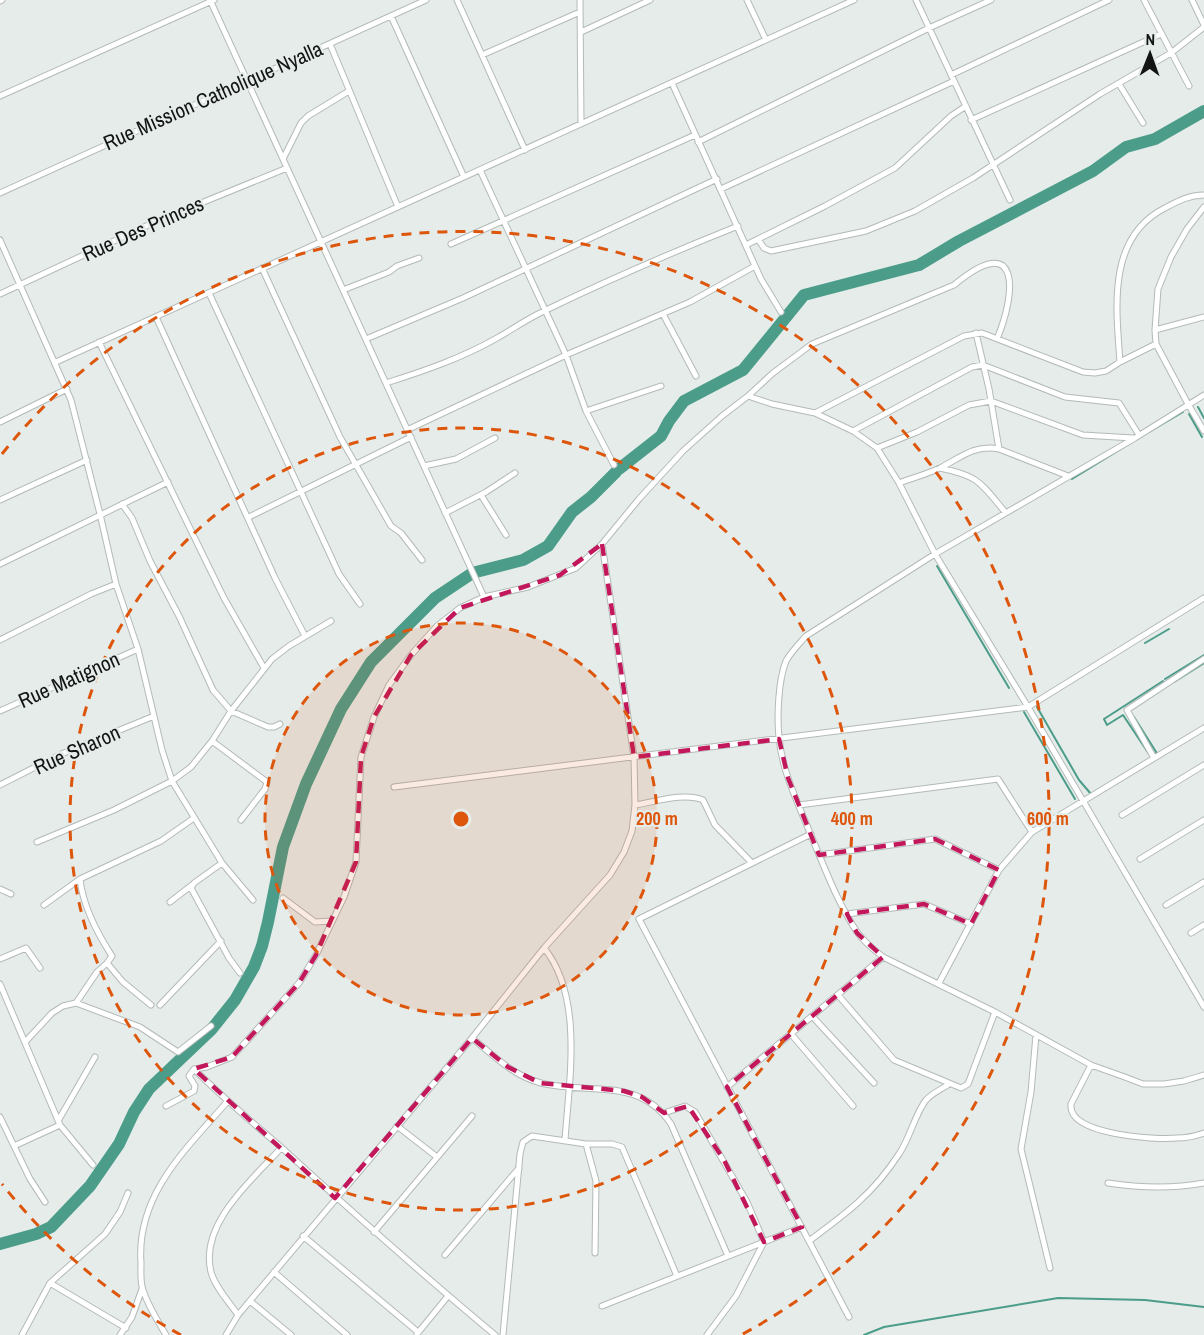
<svg xmlns="http://www.w3.org/2000/svg" width="1204" height="1335" font-family="'Archivo Narrow',sans-serif">
  <rect width="100%" height="100%" fill="#e5ecea"/>
  <g fill="none" stroke-linecap="round" stroke-linejoin="round">
    <path stroke="#4b9d8a" stroke-width="2" d="M1198,407L1204,418
      M1189,414L1202,437
      M1149,432L1183,412
      M1072,479L1129,444
      M937,566L1009,688
      M1145,643L1169,629
      M1165,679L1204,655
      M1174,682L1204,663
      M1037,707L1079,780L1091,794
      M1024,712L1075,799
      M1134,717L1158,755
      M1149,754L1123,715L1107,725L1104,719L1163,681
      M864,1335L884,1327L1058,1298L1145,1300L1204,1307"/>
    <path stroke="#4b9d8a" stroke-width="12" d="M619,469L661,436L669,421L684,401L743,370L804,295L919,265L959,241L1093,171L1126,147L1155,139L1204,111
      M476,572L523,560L548,546L572,512L591,497L616,472
      M0,1244L36,1234L51,1227L90,1186L119,1144L134,1112L149,1089L211,1030L235,1000L254,967L262,946L268,922L283,847L306,784L341,709L371,662L435,598L471,574"/>
    <defs>
      <path id="street" d="M210,0L484,597
        M457,0L525,150
        M580,0L581,124
        M747,0L766,40
        M916,0L1010,200
        M1144,0L1189,86
        M1192,0L1204,25
        M0,1L2,0
        M391,16L464,177
        M581,32L650,0
        M330,44L398,207
        M482,55L580,12
        M951,75L1109,0
        M672,83L761,279L781,312
        M1119,84L1143,123
        M0,96L214,0
        M971,120L1161,34
        M698,142L929,28L991,0
        M283,159L301,123L308,116L349,91
        M480,170L566,355L586,411L614,465
        M721,189L954,81
        M0,193L426,0
        M1204,207L1187,229L1171,257L1158,289L1155,330L1156,344L1188,404L1204,431
        M758,239L764,248L771,251L866,231L915,211L973,178L1100,94L1171,53L1204,27
        M0,240L71,400L100,514L116,584L138,649L162,750L172,781L222,863L253,900
        M451,244L695,135
        M746,245L825,206L895,168L951,116L966,106
        M262,268L340,437L391,526L401,533L422,560
        M343,290L389,272L397,266L419,258
        M209,293L339,574L360,604
        M0,294L157,221L287,168
        M663,314L696,376
        M156,317L275,578L305,636
        M1155,330L1204,317
        M976,333L989,389L999,449
        M366,339L463,298L717,179
        M99,342L224,598L264,668
        M56,362L854,0
        M1120,362C1116,307 1107,237 1165,208C1178,201 1189,195 1204,195
        M386,383C424,371 462,358 497,338C513,329 527,319 544,311C608,280 673,252 738,226
        M1204,395L1135,438L935,554L806,636C799,644 791,652 786,661C778,681 777,717 779,738C782,771 798,803 810,833C824,866 837,902 857,932C864,942 874,950 883,957L995,1012L1091,1065L1122,1076L1143,1084H1164L1184,1081L1204,1075
        M748,396L772,404L815,413L853,431L877,448L899,483L935,554L1028,707L1204,1007
        M586,411L661,386
        M815,413L964,336L982,333L1083,372L1095,373L1106,371L1120,362L1156,344
        M0,422L67,389
        M407,430L566,355L690,302L755,266
        M853,431L972,367L983,365L1065,397L1119,403L1139,435
        M877,448L917,432L969,405L991,401L1083,435L1133,438
        M424,466L456,459L495,438
        M940,468C979,476 980,482 1005,512
        M899,483C913,478 927,474 940,468C960,458 975,444 999,449L1068,476
        M481,495L506,535
        M0,500L87,460
        M122,504L132,518L150,561L179,616L213,690L231,711L268,727H274L280,724
        M445,513L486,492L515,473
        M249,517L411,437
        M0,564L168,482
        M0,640L91,594L116,584
        M0,711L138,649
        M212,741L267,782L265,789L241,820
        M1154,758L1127,710L1204,659
        M0,785L59,755L154,716
        M394,787L1028,707L1204,598
        M635,805C655,802 684,792 703,800L715,825L752,863
        M799,805L998,779L1032,832
        M1122,815L1204,765
        M811,834L639,919L849,1317
        M37,842L114,810L172,781L191,767L212,741L231,711L272,659L289,646L331,621
        M819,855L935,839L999,870
        M1140,859L1204,820
        M222,863L194,883L191,888L229,958L240,973
        M0,889L11,894
        M283,898L315,922L332,921
        M170,902L192,885
        M44,905L80,879
        M1166,905L1204,882
        M847,914L924,904L971,924
        M1191,933L1204,925
        M544,948C584,997 569,1081 565,1140
        M0,959L26,948L40,968
        M107,963L123,982L151,1005
        M939,983L999,870L1032,832L1204,728
        M0,984L60,1125L93,1165
        M838,995L894,1060L961,1088L968,1084L995,1012
        M76,1003L97,972L107,963L112,956C97,933 83,907 80,879L161,841L194,818
        M160,1005L221,941
        M812,1016L874,1083
        M791,1034L853,1106
        M1036,1035L1031,1092L1021,1149L1050,1268
        M472,1038C493,1055 513,1076 541,1083C589,1095 639,1076 671,1124L728,1256
        M26,1041L52,1013L63,1006L76,1003L140,1027L178,1052L211,1026
        M1091,1065L1071,1104C1067,1135 1155,1140 1177,1138C1186,1138 1195,1136 1204,1133
        M194,1069C222,1097 252,1122 282,1148C352,1212 422,1274 495,1335
        M727,1087L883,957
        M166,1106L194,1091L195,1086L189,1076L194,1069L207,1067L232,1057L299,983L316,955L344,897L356,862L361,757L374,717L389,685L411,655L437,626L460,608L484,597L528,587L576,568L602,544L639,499L683,451L722,416L748,396L773,373L812,344L954,285C1020,230 1017,291 997,339
        M664,1113L685,1106L695,1112L747,1202L764,1242L736,1296L707,1335
        M0,1117L30,1179L45,1202
        M58,1121L95,1057
        M397,1126L437,1157
        M586,1144L596,1181L595,1253
        M14,1146L60,1125
        M1108,1183C1140,1188 1172,1189 1204,1183
        M374,1232L472,1116
        M303,1236L418,1332
        M809,1241C847,1213 873,1194 899,1154C910,1138 915,1114 926,1100C932,1093 942,1089 949,1084
        M445,1255L519,1168
        M274,1272L347,1335
        M50,1283L126,1328
        M250,1301L291,1335
        M602,1306L802,1227
        M238,1315C229,1302 215,1287 211,1272C199,1224 252,1180 281,1148
        M417,1334L448,1296
        M22,1335L50,1283L105,1234L120,1212L128,1193
        M120,1335L132,1317L142,1289
        M166,1335C158,1321 148,1306 143,1290C140,1282 141,1271 141,1263C136,1195 186,1149 227,1102
        M226,1335L238,1315L472,1038L544,948L610,875L624,852L632,831L635,805L634,757L602,544
        M503,1335L520,1154L523,1142L532,1136L586,1144H612L622,1147L677,1276"/>
    </defs>
    <use href="#street" stroke="#b3bab8" stroke-width="7"/>
    <use href="#street" stroke="#fff" stroke-width="5"/>
  </g>
  <path fill="none" stroke="#c2185b" stroke-width="4.5" stroke-dasharray="12 8" stroke-linejoin="round" d="M602,544L634,757L779,739L788,778L819,855L935,839L999,870L971,924L924,904L847,914L857,933L883,957L727,1087L802,1227L764,1242L724,1160L688,1106L664,1113L642,1097L624,1091L540,1083L508,1067L472,1038L335,1198L194,1069L232,1057L299,983L316,955L356,862L361,757L374,717L411,655L460,608L560,575Z"/>
  <circle cx="461" cy="819" r="196" fill="#dd560c" fill-opacity=".12"/>
  <g fill="none" stroke="#dd560c" stroke-width="3" stroke-dasharray="10 8">
    <circle cx="461" cy="819" r="196"/>
    <circle cx="461" cy="819" r="391"/>
    <path d="M181 1335A587 587 0 0 1 2 1184M2 454A587 587 0 1 1 741 1335"/>
  </g>
  <g text-anchor="middle" stroke-width="4.5" stroke-linejoin="round" paint-order="stroke">
    <g font-size="21" fill="#131515" stroke="#e5ecea">
      <text transform="translate(213 96) rotate(-24)" y="7">Rue Mission Catholique Nyalla</text>
      <text transform="translate(143 229) rotate(-24)" y="7">Rue Des Princes</text>
      <text transform="translate(69 680) rotate(-24)" y="7">Rue Matignon</text>
      <text transform="translate(77 750) rotate(-24)" y="7">Rue Sharon</text>
    </g>
  </g>
  <circle cx="461" cy="819" r="9" fill="#dd560c" stroke="#e5ecea" stroke-width="3"/>
  <g font-size="18" text-anchor="middle" font-weight="bold" fill="#dd560c" stroke="#e5ecea" stroke-width="4.5" stroke-linejoin="round" paint-order="stroke">
    <text x="657" y="825">200 m</text>
    <text x="852" y="825">400 m</text>
    <text x="1048" y="825">600 m</text>
  </g>
  <g transform="translate(1150 54) rotate(1)" stroke="#e5ecea" stroke-width="4.5" paint-order="stroke">
  <path d="M0-4.5L10 22L0 15L-10 22Z" fill="#131515"/>
  <text y="-9" font-size="16" font-weight="bold" text-anchor="middle" fill="#131515">N</text>
  </g>
</svg>
